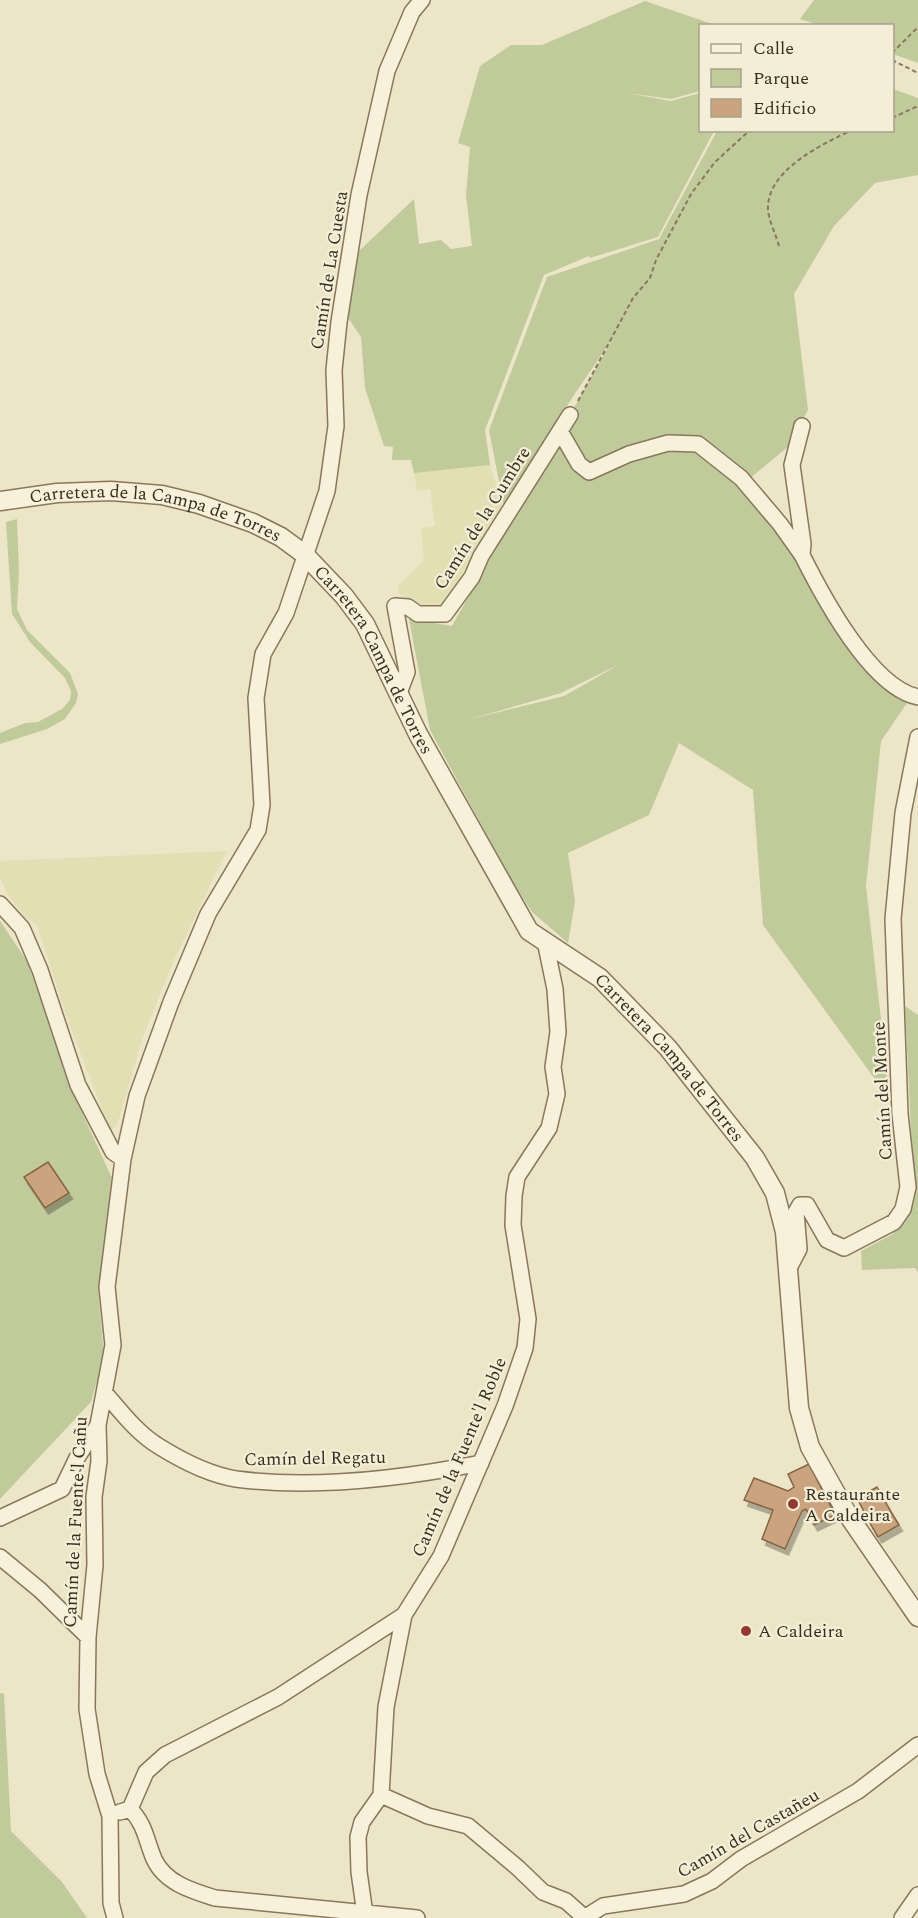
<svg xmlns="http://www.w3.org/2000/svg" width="918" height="1918" font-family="Spectral,serif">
  <defs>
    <filter id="shadow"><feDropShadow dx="3.5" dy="6" stdDeviation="0" flood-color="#0004"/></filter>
  </defs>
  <rect width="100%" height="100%" fill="#ede5c7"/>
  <path fill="#e2dfb5" d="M490,465L503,508L470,569L447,601L439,607L427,609L399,594L398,586L424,560L421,528L435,526L430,489L417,491L414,473Z
    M227,851L175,958L142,1039L117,1126L110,1130L70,1026L37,925L25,917L8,895L0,878V861Z"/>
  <path fill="#c1ca9b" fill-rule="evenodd" d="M814,0H918V63L893,54L892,26L818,25L800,19Z
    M645,1L715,25L700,26V91L671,99L627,93L671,101L700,93V130L714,131L658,237L590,258L589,256L544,275L485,430L490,465L414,473L411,460H392L393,447L384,446L365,388L361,337L348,318L359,251L414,199L419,244L441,240L451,249L472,246L466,195L470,147L458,143L480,66L511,45H542Z
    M893,89L918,98V175L875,183L834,226L794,294L808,410L789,446L749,479L845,630L907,703L881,741L866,886L890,1100L763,925L753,790L679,743L649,815L568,853L575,901L568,943L532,912L508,874L430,730L409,619L452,626L613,338L574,395L504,507L489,430L547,277L659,239L717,131L892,130ZM620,664L564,696L467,720L561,693Z
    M17,519L19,572L17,609L27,630L70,673L78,694L76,703L65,719L47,729L0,744V733L25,723L38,722L62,709L70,700L71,691L65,678L30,642L12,614L6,522Z
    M0,921L27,961L78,1104L117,1189L98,1289L104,1356L91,1402L0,1499Z
    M905,1006L918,1015V1272L915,1268L862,1270L861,1251L893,1234L914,1191Z
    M0,1693L4,1694L11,1831L62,1882L87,1918H0Z"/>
  <path fill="#c9a47f" stroke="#866444" stroke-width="1.5" filter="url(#shadow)" d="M48,1162L69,1193L45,1208L24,1177Z
    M809,1464L835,1515L814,1525L806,1509L802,1511L785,1549L762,1539L773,1510L744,1500L754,1478L788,1491L794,1487L788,1474Z
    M877,1487L891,1512L870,1523L857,1498Z
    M891,1512L899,1525L878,1537L870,1523Z"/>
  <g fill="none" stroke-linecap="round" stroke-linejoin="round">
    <defs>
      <path id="minor" d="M802,426L792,465L803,544L802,555C822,595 871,688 918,697
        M560,431L579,464L589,472L629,454L668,443L698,444L741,478L780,524L802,555
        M399,693L407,672L395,606L408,607L418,614H445L472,577L481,556L570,415
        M0,904L22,928L40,970L78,1085L113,1152L123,1159
        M789,1268L799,1249L796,1212L800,1205H807L827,1240L844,1248L894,1222L903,1209L908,1187L900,1114L893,919L903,813L918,737
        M105,1393C122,1413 138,1434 160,1447C181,1460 211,1475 236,1479C312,1489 405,1478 481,1463
        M0,1518L62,1489L77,1458L98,1425
        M0,1557L40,1590L88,1637
        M381,1795L428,1816L468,1826L518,1868L543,1892L566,1901L584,1917
        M130,1809L146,1772L165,1755L278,1697L404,1615L441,1556L505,1406L525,1348L528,1319L513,1225L514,1196L517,1177L549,1128L557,1094L553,1067L558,1032L555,989L545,941
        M120,1812L130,1809C145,1824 146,1840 154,1859C165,1883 192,1891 215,1898L417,1918
        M365,1914L359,1872L358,1837L362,1822L381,1795L386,1707L404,1615
        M115,1918L111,1903L110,1816L97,1774L87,1709L88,1637L95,1565L94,1497L99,1461L98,1425L113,1345L107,1287L123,1159L137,1096L171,1002L208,914L258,830L262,805L256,698L263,654L286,613L327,491L336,426L334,370L339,322L359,195L387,71L412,12L422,0
        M584,1918L603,1906L684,1894L712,1881L741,1859L858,1791L918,1745
        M902,1918L918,1895"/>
      <g id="tertiary">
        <path id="s1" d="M0,501L57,493L111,491L162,495L199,504L253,523L281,537L304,554L344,596L365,624L418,734L529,931L600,978L668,1048L755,1158L775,1193L785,1232L799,1408L810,1447L848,1515L918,1617"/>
      </g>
    </defs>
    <use href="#minor" stroke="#87775d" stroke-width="18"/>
    <use href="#tertiary" stroke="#87775d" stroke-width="21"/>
    <path stroke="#87775d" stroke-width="2" stroke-dasharray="4.5 3" stroke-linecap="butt" d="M892,53L918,27
      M892,60L918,73
      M892,118L918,106
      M779,246C776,235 769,221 768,210C766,170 823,144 852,130
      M578,401L633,298L650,278L656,260L691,194L715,162L750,130"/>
    <use href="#minor" stroke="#f7f1da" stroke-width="15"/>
    <use href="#tertiary" stroke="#f7f1da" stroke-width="18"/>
  </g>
  <g fill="#943830" stroke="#f4eed6" stroke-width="2">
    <circle cx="793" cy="1504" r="6"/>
    <circle cx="746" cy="1631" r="6"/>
  </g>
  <g text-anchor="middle" stroke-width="4.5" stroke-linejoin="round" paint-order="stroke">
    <g font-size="18" fill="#382e20" stroke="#f4eed6">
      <text transform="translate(329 270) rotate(-81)" y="6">Camín de La Cuesta</text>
      <text transform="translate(482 518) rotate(-58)" y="6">Camín de la Cumbre</text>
      <text dy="6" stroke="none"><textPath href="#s1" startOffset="159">Carretera de la Campa de Torres</textPath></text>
      <text dy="6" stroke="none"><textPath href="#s1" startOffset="446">Carretera Campa de Torres</textPath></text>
      <text dy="6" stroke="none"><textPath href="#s1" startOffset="950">Carretera Campa de Torres</textPath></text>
      <text transform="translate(882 1091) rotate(-93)" y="6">Camín del Monte</text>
      <text transform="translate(459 1457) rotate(-67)" y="6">Camín de la Fuente'l Roble</text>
      <text transform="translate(315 1458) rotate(-1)" y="6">Camín del Regatu</text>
      <text transform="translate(75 1522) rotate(-87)" y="6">Camín de la Fuente'l Cañu</text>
      <text transform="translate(748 1833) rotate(-30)" y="6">Camín del Castañeu</text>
    </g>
    <g font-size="18" fill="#382e20" stroke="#f4eed6" text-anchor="start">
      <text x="805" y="1500">Restaurante<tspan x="805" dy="21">A Caldeira</tspan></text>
      <text x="758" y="1637">A Caldeira</text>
    </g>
  </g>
  <rect x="699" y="24" width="195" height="108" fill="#f4eed6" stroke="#a9a18d" stroke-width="1.5"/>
  <rect x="711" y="44" width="30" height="9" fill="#f7f1da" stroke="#a9a18d" stroke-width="1.5"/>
  <text x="753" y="54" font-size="18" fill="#382e20">Calle</text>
  <rect x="711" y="69" width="30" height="18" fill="#c1ca9b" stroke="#a9a18d" stroke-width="1.5"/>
  <text x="753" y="84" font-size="18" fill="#382e20">Parque</text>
  <rect x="711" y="99" width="30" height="18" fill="#c9a47f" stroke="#a9a18d" stroke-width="1.5"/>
  <text x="753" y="114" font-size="18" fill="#382e20">Edificio</text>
</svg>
